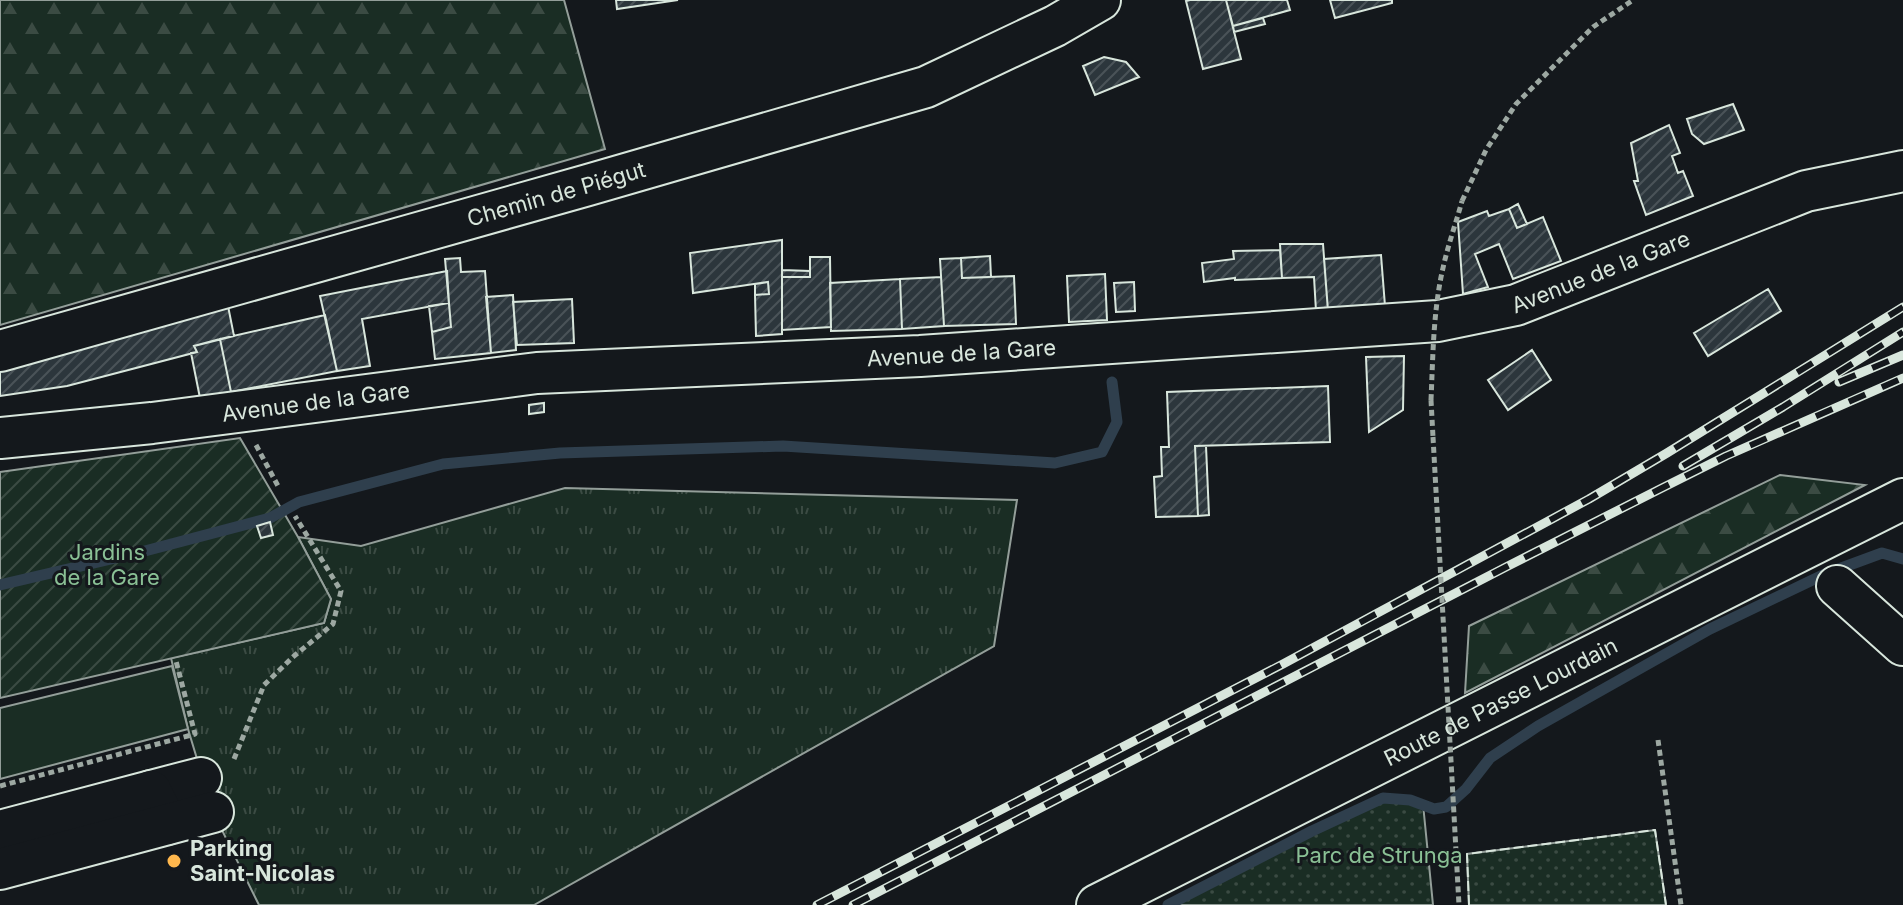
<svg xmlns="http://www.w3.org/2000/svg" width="1903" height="905" font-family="Inter,sans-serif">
  <defs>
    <pattern id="grass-tufts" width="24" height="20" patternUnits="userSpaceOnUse" patternTransform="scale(2)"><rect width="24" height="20" fill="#1a2d24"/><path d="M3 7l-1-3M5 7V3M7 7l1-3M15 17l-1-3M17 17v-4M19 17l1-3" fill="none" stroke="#3b4b43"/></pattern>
    <pattern id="forest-firs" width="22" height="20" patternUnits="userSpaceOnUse" patternTransform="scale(2)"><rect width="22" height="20" fill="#1a2d24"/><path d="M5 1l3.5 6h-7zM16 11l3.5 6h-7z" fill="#3b4b43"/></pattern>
    <pattern id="park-dots" width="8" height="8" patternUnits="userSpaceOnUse" patternTransform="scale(2)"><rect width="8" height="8" fill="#1a2d24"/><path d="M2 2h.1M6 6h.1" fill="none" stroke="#3b4b43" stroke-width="1.8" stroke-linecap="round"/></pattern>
    <pattern id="garden-furrows" width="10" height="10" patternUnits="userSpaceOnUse" patternTransform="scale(2)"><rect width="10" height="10" fill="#1a2d24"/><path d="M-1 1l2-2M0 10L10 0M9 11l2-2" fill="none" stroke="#3b4b43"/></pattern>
    <pattern id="building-hatch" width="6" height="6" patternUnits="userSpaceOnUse" patternTransform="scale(2)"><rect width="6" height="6" fill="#2c363c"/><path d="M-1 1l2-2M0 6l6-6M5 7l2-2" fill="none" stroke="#4a5358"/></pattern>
  </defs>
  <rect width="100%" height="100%" fill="#14181c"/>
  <path fill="url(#grass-tufts)" stroke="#939e99" stroke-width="2" d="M565,488L1017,500L994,646L534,905H259L213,812L188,729L171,658L324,623L331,599L298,537L361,546Z"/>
  <path fill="url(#forest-firs)" stroke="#939e99" stroke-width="2" d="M0,0H564L605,149L0,325Z
    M1780,475L1865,485L1465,693L1469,626Z"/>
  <path fill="url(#park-dots)" stroke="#939e99" stroke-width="2" d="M1383,798L1410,800L1423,804L1433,905H1173Z
    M1655,830L1666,905H1469L1467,854Z"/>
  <path fill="url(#garden-furrows)" stroke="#939e99" stroke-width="2" d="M240,438L298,537L331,599L324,623L0,698V472Z"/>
  <path fill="#1a2d24" stroke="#939e99" stroke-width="2" d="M172,666L188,729L0,779V708Z"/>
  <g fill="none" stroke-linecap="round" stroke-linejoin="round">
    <path stroke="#2f3f4d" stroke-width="11" d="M0,585L141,552L270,518L299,502L443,464L560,453L783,446L1055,463L1102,452L1117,422L1112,382
      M1168,905L1312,831L1383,798L1410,800L1434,809L1446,807L1466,789L1490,758L1538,726L1710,629L1825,574L1882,553L1903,559"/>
  </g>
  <path fill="url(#building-hatch)" stroke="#d8e6dc" stroke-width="2" d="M616,0H678L617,9Z
    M1190,0H1226L1241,59L1203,69L1186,1Z
    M1226,0H1287L1290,10L1233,26Z
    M1330,0H1392V3L1335,18Z
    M1263,18L1265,24L1234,32L1233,26Z
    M1104,57L1126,62L1139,77L1095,95L1083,66Z
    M1733,104L1744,130L1704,144L1692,134L1687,119Z
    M1669,125L1680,153L1672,156L1678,173L1683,171L1693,196L1646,215L1634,181H1638L1631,143Z
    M1518,204L1527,224L1517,228L1509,209Z
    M1509,209L1517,228L1543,217L1561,261L1513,279L1499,244L1475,254L1488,287L1463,294L1458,222L1487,211L1489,216Z
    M782,240V334L756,336L755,295L769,294L768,282L693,293L690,253Z
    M1280,244H1323L1328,311H1316L1314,277L1282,278Z
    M1280,250L1282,278L1235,280V278L1204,282L1202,263L1234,259L1233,251Z
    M1381,255L1385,306L1328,311L1324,259Z
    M990,256L991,277L962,278L961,258Z
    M810,257H830L831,327L782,330V277H810Z
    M460,258L461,272L485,271L491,353L435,359L432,332L451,327L445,259Z
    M961,258L962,278L1014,276L1016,324L944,326L940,259Z
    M782,270L810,271V277H782Z
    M447,271L449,303L362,319L370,366L337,371L320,296Z
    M1105,274L1107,320L1069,322L1067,276Z
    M941,277L944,326L902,329L900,279Z
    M900,279L902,329L831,331L830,283Z
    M768,282L769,294L755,295V284Z
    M1134,282L1135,311L1116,312L1114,283Z
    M1768,289L1781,311L1708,356L1694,333Z
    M513,295L516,350L491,353L486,297Z
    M572,299L574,343L517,345L513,302Z
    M449,303L451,327L432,332L429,306Z
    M228,306L234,336L194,346L197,352L67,386L0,396V368Z
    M325,315L337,371L231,392L220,339Z
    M220,339L231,392L200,398L191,353L197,352L194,346Z
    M1532,350L1551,380L1508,410L1488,380Z
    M1404,356L1403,410L1369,432L1366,357Z
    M1328,386L1330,442L1195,446L1198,516L1156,517L1154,477L1162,476L1161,447H1169L1167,392Z
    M544,403V412L529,414V405Z
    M1195,446H1206L1209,515L1198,516Z
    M270,522L273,535L261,538L257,526Z"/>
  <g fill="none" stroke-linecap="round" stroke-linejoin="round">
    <defs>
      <g id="minor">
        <path id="s1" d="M0,351L588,185L926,87L1055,26L1100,0"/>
        <path id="s2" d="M0,438L152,423L537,373L920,356L1438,321L1516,305L1806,191L1903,171"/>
        <path d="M1837,586L1903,645"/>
        <path d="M151,791L201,778"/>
        <path d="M0,831L151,791L167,824"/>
        <path d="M0,869L213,812"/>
        <path id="s3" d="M1097,905L1903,499"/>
      </g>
    </defs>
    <use href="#minor" stroke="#d8e6dc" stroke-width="44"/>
    <path stroke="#9da8a2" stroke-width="5" stroke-dasharray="6 4" stroke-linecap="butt" d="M1462,201L1486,150L1516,104L1593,27L1633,0
      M1431,400L1433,437
      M256,445L278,486
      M1658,740L1681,905
      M234,759L264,685L294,656L333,624L341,591L295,516
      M0,786L195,734L176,661"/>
    <use href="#minor" stroke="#14181c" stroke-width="40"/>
    <defs>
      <path id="rail" d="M1839,382L1903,355
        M1683,466L1783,407L1903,332
        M817,905L1283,664L1589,499L1667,453L1903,307
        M853,905L1506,567L1660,489L1726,456L1903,378"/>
    </defs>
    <use href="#rail" stroke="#d8e6dc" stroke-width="9"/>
    <use href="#rail" stroke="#14181c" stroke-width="6" stroke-dasharray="18" stroke-linecap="butt"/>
    <path stroke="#9da8a2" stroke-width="5" stroke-dasharray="6 4" stroke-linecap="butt" d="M1431,400C1433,356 1433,311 1443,268C1448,245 1456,223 1462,201
      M1433,437L1459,905"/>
    <path stroke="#d8e6dc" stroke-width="2" stroke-dasharray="10 4" stroke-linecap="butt" d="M1469,905L1467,854L1655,830L1666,905"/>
  </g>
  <circle fill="#ffb74d" stroke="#14181c" stroke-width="3" cx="174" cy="861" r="8"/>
  <g text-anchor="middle" stroke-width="6" stroke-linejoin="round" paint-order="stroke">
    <g font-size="22" fill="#d8e6dc" stroke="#14181c">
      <text dy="8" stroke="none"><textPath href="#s1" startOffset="578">Chemin de Piégut</textPath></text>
      <text dy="8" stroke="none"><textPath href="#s2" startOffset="1614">Avenue de la Gare</textPath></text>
      <text dy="8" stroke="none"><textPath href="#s2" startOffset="966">Avenue de la Gare</textPath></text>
      <text dy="8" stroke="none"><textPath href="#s2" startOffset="318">Avenue de la Gare</textPath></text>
      <text dy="8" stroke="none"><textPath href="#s3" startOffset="452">Route de Passe Lourdain</textPath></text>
    </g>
    <g font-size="22" fill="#8ac095" stroke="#14181c">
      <text x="107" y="560">Jardins<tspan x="107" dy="25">de la Gare</tspan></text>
      <text x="1379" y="863">Parc de Strunga</text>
    </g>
    <g font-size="22" font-weight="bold" fill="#d8e6dc" stroke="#14181c" text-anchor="start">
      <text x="190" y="856">Parking<tspan x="190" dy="25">Saint-Nicolas</tspan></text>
    </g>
  </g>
</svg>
